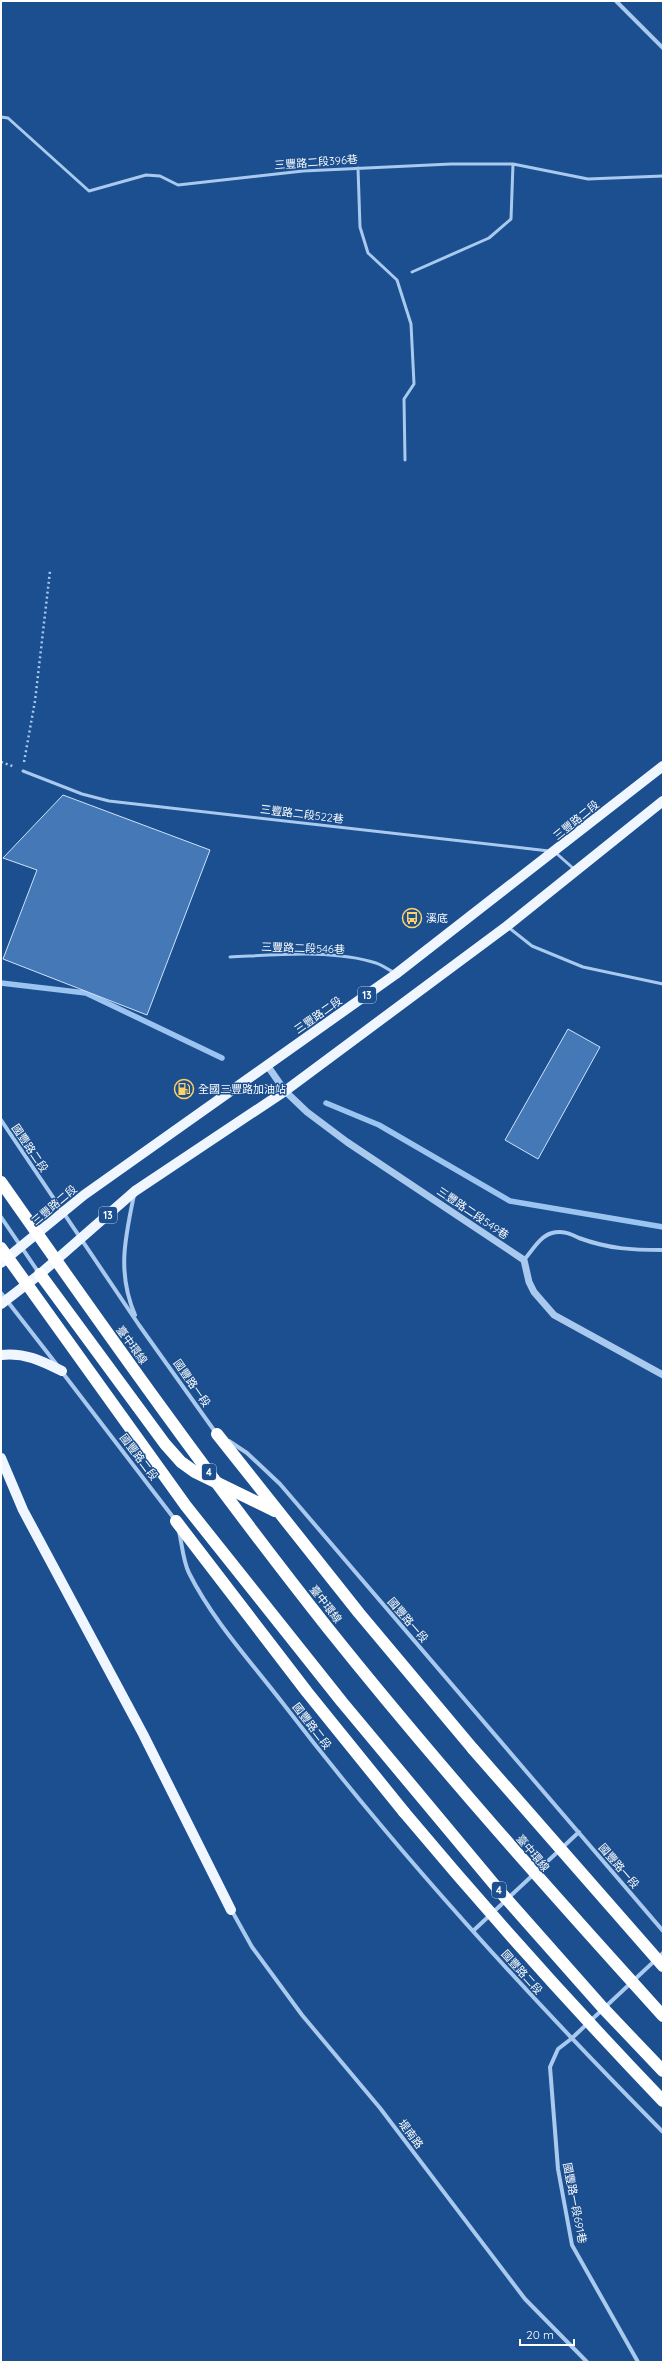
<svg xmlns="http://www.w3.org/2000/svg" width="664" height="2363" font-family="Quicksand,'Noto Sans TC',sans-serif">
  <rect width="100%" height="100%" fill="#1b4f8f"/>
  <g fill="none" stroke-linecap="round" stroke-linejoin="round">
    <path stroke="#9cc4f0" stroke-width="5.5" d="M1,983L86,993L222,1058
      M326,1103L379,1125L510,1201L663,1227"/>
  </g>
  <path fill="#4478b7" stroke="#cfe3fa" d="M63,795L210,850L147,1015L3,959L37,870L3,858Z
    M568,1029L600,1047L538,1159L505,1140Z"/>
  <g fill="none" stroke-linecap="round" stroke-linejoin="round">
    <path stroke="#a9c9ee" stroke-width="2.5" stroke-dasharray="2 3" stroke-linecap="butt" d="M1,762L15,767
      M24,762L35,701L50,571"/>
    <path stroke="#a9c9ee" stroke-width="3" d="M1,117L8,118L89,191L146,175L160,176L178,185L303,171L451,164H513L588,179L663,176
      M358,168L360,227L368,253L397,280L411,324L414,384L404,399L405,460
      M412,272L489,238L511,219L513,164
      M23,771L82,794L109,801L549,851
      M556,853L574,869
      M508,927L532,946L583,967L663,984
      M230,957C274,955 334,949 376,963C382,965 389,970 395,973"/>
    <path stroke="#a9c9ee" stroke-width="4" d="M616,1L663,48
      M1,1120L139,1325L216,1433
      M134,1195C125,1238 117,1273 135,1315
      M1,1217L39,1273
      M524,1260C532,1251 540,1236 552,1233C562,1230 571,1234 579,1238C609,1249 632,1250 663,1250
      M1,1293L57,1365
      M62,1372L176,1521
      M229,1441L247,1453L280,1484L663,1931
      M179,1531C182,1544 183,1561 189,1573C213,1621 252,1663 285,1706C400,1856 530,1998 663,2132
      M232,1911L252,1947L302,2015L380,2108L525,2299L587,2362
      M473,1931L579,1832
      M638,2362L572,2245L558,2169L550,2067L558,2049L571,2039L663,1953"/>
    <path stroke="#a9c9ee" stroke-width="7" d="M267,1065L285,1091L307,1112L347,1142L524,1260L529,1282L534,1292L554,1315L663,1375"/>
    <path stroke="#f0f6ff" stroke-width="10" d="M1,1263L84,1195L396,974L663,766
      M1,1304L40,1274L135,1191L285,1091L507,926L663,801
      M1,1355C24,1352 42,1361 62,1371
      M1,1458L23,1510L143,1734L231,1910"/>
    <path stroke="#fff" stroke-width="12" d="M40,1274L165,1444L181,1462L195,1472L275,1511
      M217,1434L359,1613L473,1749
      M176,1521L307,1692L404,1812"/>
    <path stroke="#fff" stroke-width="12" d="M1,1182C107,1333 213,1483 327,1627C434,1761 548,1889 663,2016
      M1,1248L186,1506L342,1702L503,1895L603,2008L663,2071
      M473,1749L663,1966
      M404,1812C487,1911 573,2007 663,2101"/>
  </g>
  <defs>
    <symbol id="bus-ring" viewBox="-11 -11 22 22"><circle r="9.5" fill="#1b4f8f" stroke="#ffd166" stroke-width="1.5"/><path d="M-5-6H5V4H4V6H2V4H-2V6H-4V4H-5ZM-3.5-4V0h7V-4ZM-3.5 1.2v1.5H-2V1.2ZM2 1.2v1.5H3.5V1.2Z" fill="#ffd166"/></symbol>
    <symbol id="fuel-ring" viewBox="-11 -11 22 22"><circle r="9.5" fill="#1b4f8f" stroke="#ffd166" stroke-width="1.5"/><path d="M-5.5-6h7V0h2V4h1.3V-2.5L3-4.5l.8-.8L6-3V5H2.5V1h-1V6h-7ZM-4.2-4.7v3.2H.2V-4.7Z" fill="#ffd166"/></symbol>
  </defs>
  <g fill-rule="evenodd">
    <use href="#bus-ring" x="401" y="907" width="22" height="22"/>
    <use href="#fuel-ring" x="173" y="1078" width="22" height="22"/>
  </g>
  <g text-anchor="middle" stroke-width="3" stroke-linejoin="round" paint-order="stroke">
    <g fill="#1b4f8f" stroke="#bbcadd" stroke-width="1">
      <rect x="358" y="987" width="18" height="16" rx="3"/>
      <rect x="99" y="1207" width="18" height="16" rx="3"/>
      <rect x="202" y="1464" width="14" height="16" rx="3"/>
      <rect x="492" y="1882" width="14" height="16" rx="3"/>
    </g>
    <g font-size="10" font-weight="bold" fill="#fff">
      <text x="367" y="999">13</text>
      <text x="108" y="1219">13</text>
      <text x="209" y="1476">4</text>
      <text x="499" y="1894">4</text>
    </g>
    <g font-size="11" fill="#fff" stroke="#1b4f8f">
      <text transform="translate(316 162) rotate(-4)" y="4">三豐路二段396巷</text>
      <text transform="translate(302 814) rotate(7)" y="4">三豐路二段522巷</text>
      <text transform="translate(576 820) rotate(-39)" y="4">三豐路二段</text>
      <text transform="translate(303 948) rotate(2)" y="4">三豐路二段546巷</text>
      <text transform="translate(318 1015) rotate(-35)" y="4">三豐路二段</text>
      <text transform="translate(30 1148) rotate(56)" y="4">國豐路二段</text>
      <text transform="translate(54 1205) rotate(-40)" y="4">三豐路二段</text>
      <text transform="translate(473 1213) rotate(34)" y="4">三豐路二段549巷</text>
      <text transform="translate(132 1345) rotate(54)" y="4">臺中環線</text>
      <text transform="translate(192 1383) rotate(55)" y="4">國豐路一段</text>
      <text transform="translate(139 1457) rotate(53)" y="4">國豐路二段</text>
      <text transform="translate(326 1604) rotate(52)" y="4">臺中環線</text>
      <text transform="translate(408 1620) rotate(49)" y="4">國豐路一段</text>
      <text transform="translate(312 1726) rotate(52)" y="4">國豐路二段</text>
      <text transform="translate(533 1853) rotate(50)" y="4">臺中環線</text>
      <text transform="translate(619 1866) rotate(49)" y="4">國豐路一段</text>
      <text transform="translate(522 1972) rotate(48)" y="4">國豐路二段</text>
      <text transform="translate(411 2134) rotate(53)" y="4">堤南路</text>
      <text transform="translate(575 2203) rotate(79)" y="4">國豐路一段691巷</text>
    </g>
    <g font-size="11" fill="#fff" stroke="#1b4f8f" text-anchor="start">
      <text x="426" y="922">溪底</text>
      <text x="198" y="1093">全國三豐路加油站</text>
    </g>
  </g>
  <rect width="664" height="2363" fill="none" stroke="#ffffff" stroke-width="4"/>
  <path d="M520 2339v6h54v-6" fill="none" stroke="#ffffff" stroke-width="2"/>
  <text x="526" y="2339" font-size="12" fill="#ffffff" stroke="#1b4f8f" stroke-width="3" paint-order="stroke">20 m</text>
</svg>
